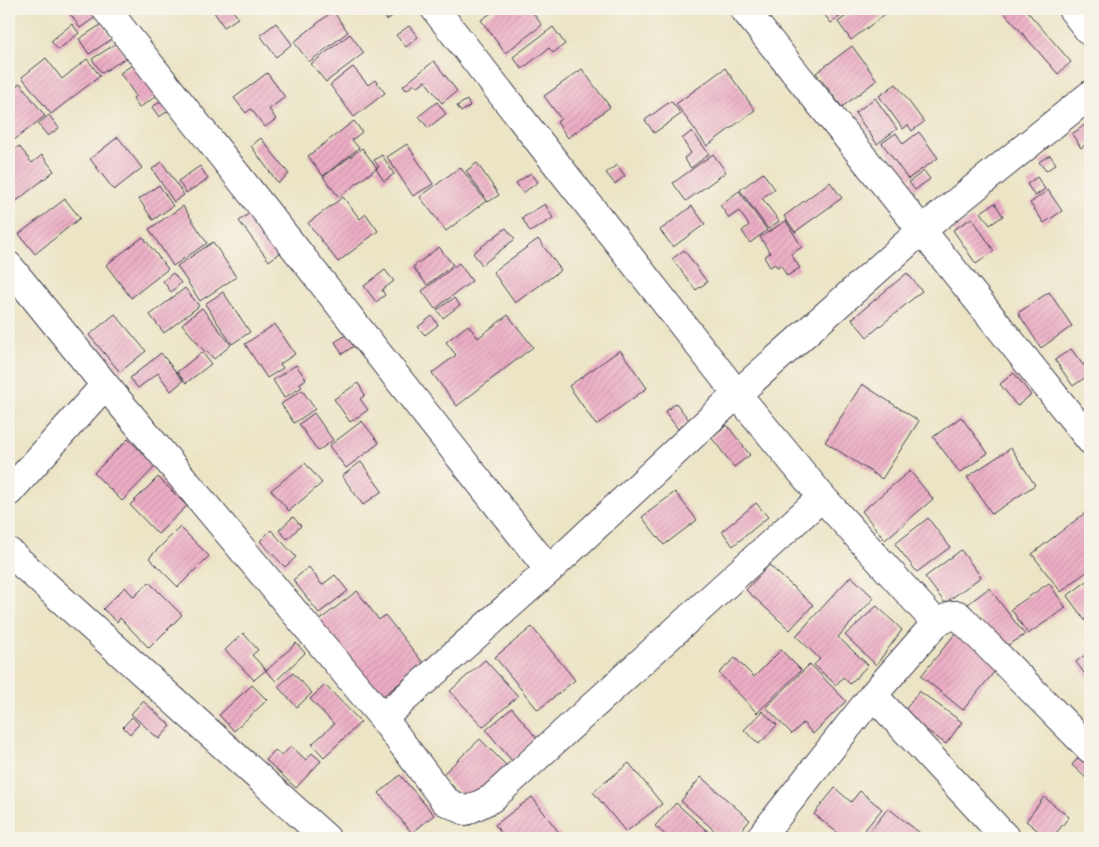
<svg xmlns="http://www.w3.org/2000/svg" width="1099" height="847" font-family="'Patrick Hand',sans-serif">
  <defs>
    <pattern id="building-hatch" width="6" height="6" patternUnits="userSpaceOnUse" patternTransform="scale(1.25)"><rect width="6" height="6" fill="#ecadc5"/><path d="M-1 1l2-2M0 6l6-6M5 7l2-2" fill="none" stroke="#ca95aa"/></pattern>
  </defs>
  <rect width="100%" height="100%" fill="#f7f3e8"/>
  <filter id="ink" filterUnits="userSpaceOnUse"><feTurbulence type="fractalNoise" baseFrequency=".02" numOctaves="2"/><feDisplacementMap in="SourceGraphic" scale="10" xChannelSelector="R" yChannelSelector="G"/><feConvolveMatrix kernelMatrix="1 2 1 2 8 2 1 2 1" color-interpolation-filters="sRGB"/></filter>
  <filter id="wash" filterUnits="userSpaceOnUse"><feTurbulence type="fractalNoise" baseFrequency=".0096" numOctaves="4" result="noise"/><feDisplacementMap in="SourceGraphic" scale="20" xChannelSelector="R" yChannelSelector="G"/><feGaussianBlur stdDeviation="1.12" result="paint"/><feColorMatrix in="noise" values="0 0 0 0 0 0 0 0 0 0 0 0 0 0 0 0 0 1.4 0 .05"/><feComposite in="paint" operator="in"/></filter>
  <g filter="url(#wash)">
    <rect width="100%" height="100%" fill="#ebe4c5"/>
    <g id="blocks">
      <path fill="url(#building-hatch)" d="M67,9H92L97,16L80,28Z
        M212,9H232L238,18L224,27Z
        M378,9H393L396,13L387,20Z
        M497,9H530L542,25L505,53L481,20Z
        M820,9H850L831,23Z
        M856,9H886L888,12L851,40L838,22Z
        M1001,9H1025L1071,62L1058,74Z
        M333,11L348,32L309,62L294,42Z
        M276,23L292,44L276,57L260,35Z
        M72,24L79,33L58,50L51,41Z
        M102,24L112,39L89,54L79,39Z
        M409,26L418,37L406,47L396,35Z
        M553,27L565,44L553,53L549,48L522,69L513,57Z
        M350,34L364,53L326,82L311,64Z
        M117,43L127,57L102,73L92,59Z
        M852,46L877,80L842,107L816,73Z
        M46,58L62,79L87,59L100,76L51,114L22,77Z
        M434,61L457,91L442,103L425,81L417,87L415,84L406,90L403,86Z
        M137,62L158,95L139,108L133,98L136,96L120,73Z
        M353,67L368,85L375,80L385,93L354,117L330,85Z
        M725,68L755,110L707,146L676,104Z
        M582,69L610,107L568,138L557,122L561,119L544,96Z
        M267,73L285,97L269,109L276,119L265,127L251,109L246,113L234,98Z
        M20,83L45,116L9,144V92Z
        M896,84L924,122L912,131L908,125L903,129L879,96Z
        M875,98L897,129L877,144L855,113Z
        M165,99L171,109L159,117L152,107Z
        M467,100L470,106L461,112L457,106Z
        M671,101L681,114L654,133L645,120Z
        M437,102L446,114L428,128L419,116Z
        M49,115L59,128L48,136L38,124Z
        M354,121L362,132L352,140L359,148L323,176L308,156Z
        M1090,121V141L1081,148L1072,134Z
        M692,131L709,154L691,168L684,158L691,153L682,139Z
        M919,132L938,158L908,179L882,143L896,133L903,144Z
        M118,137L142,168L114,190L90,159Z
        M261,138L289,174L278,183L251,146Z
        M407,144L433,184L413,196L387,157Z
        M19,146L32,163L42,155L54,171L9,207V154Z
        M362,148L377,168L339,197L323,177Z
        M713,154L726,172L686,201L673,183Z
        M382,155L394,174L384,181L376,169L379,167L374,160Z
        M1050,155L1056,164L1046,171L1039,162Z
        M162,162L184,195L174,202L152,169Z
        M477,163L499,195L488,202L466,171Z
        M617,165L625,176L615,184L606,173Z
        M200,166L208,179L186,193L178,181Z
        M460,167L486,201L446,231L420,197Z
        M924,171L930,179L915,190L909,182Z
        M531,173L538,182L523,193L516,183Z
        M763,173L775,189L762,198L779,221L768,229L740,190Z
        M1037,177L1045,189L1035,196L1027,184Z
        M830,182L842,198L795,232L784,216Z
        M159,185L173,206L153,220L139,199Z
        M1048,190L1062,211L1044,223L1030,203Z
        M739,191L767,230L750,243L742,231L749,225L739,211L729,218L720,205Z
        M343,197L360,219L366,214L378,231L338,262L308,223Z
        M65,199L80,218L35,254L19,234Z
        M995,203L1003,216L990,225L981,212Z
        M545,204L553,218L530,232L522,218Z
        M183,206L207,243L173,266L149,229Z
        M692,206L705,224L673,247L660,230Z
        M251,212L281,252L269,261L239,221Z
        M972,218L994,251L976,264L953,230Z
        M786,221L802,247L791,254L800,268L787,276L781,265L777,267L775,264L770,267L764,257L770,253L760,237Z
        M506,228L515,239L482,265L473,253Z
        M143,237L168,269L131,298L106,265Z
        M538,239L561,270L515,303L493,272Z
        M213,242L236,277L200,301L177,266Z
        M439,247L453,265L427,285L413,267Z
        M684,250L707,282L696,290L672,259Z
        M459,263L472,281L435,309L422,291Z
        M385,270L394,281L382,290L385,295L376,302L364,286Z
        M173,273L181,283L171,292L163,281Z
        M907,273L922,291L867,337L852,319Z
        M185,288L199,306L164,333L150,315Z
        M223,292L250,332L232,344L205,304Z
        M1049,292L1072,326L1041,348L1018,313Z
        M454,298L460,305L443,318L437,310Z
        M202,308L231,345L214,359L207,351L205,352L182,324Z
        M115,314L146,351L120,372L89,335Z
        M508,315L533,347L457,406L432,373L456,355L446,342L468,325L478,338Z
        M432,316L438,325L425,335L418,327Z
        M275,324L295,354L280,364L283,368L267,378L245,344Z
        M352,331L360,342L342,354L335,342Z
        M1071,349L1083,365L1090,360V374L1073,386L1055,360Z
        M620,350L647,388L596,425L569,386Z
        M202,352L211,364L186,383L177,372Z
        M161,353L183,381L171,391L158,373L138,388L130,378Z
        M296,365L306,379L299,384L302,387L284,398L273,380Z
        M1014,373L1031,395L1017,406L1000,384Z
        M358,383L365,395L360,399L368,410L350,422L334,399Z
        M862,384L919,421L882,479L825,442Z
        M302,390L315,409L294,423L281,404Z
        M676,403L689,420L678,429L665,412Z
        M314,413L333,440L318,451L299,424Z
        M961,417L988,453L960,473L933,437Z
        M362,421L379,443L346,468L329,446Z
        M727,425L750,455L734,467L711,437Z
        M128,439L156,466L122,501L94,473Z
        M1011,448L1035,485L992,514L967,477Z
        M361,462L382,491L363,505L342,476Z
        M305,463L322,483L289,511L271,490Z
        M910,471L933,499L885,540L862,511Z
        M158,477L187,506L158,534L130,505Z
        M675,492L697,520L664,545L642,517Z
        M756,503L768,517L733,546L722,531Z
        M1090,509V569L1061,592L1032,554Z
        M293,517L301,526L287,539L279,530Z
        M928,518L950,547L917,572L895,544Z
        M180,527L209,556L178,587L149,558Z
        M271,530L296,557L285,567L260,541Z
        M961,550L981,577L945,603L925,577Z
        M769,565L813,605L790,630L746,590Z
        M309,567L322,585L335,575L348,591L319,613L293,580Z
        M851,576L874,598L838,637L868,665L850,684L843,677L836,685L814,665L820,659L796,636Z
        M1090,579V627L1067,596Z
        M149,582L182,615L149,648L120,618L117,622L103,609L125,587L134,597Z
        M1049,583L1066,608L1028,634L1011,609Z
        M989,588L1025,635L1003,648L968,604Z
        M357,591L379,620L385,615L424,664L378,700L317,622Z
        M877,606L902,630L876,665L845,635Z
        M532,627L575,680L538,710L495,657Z
        M958,630L1000,665L963,710L921,676Z
        M243,633L258,650L252,655L266,670L254,680L225,650Z
        M296,643L305,653L276,681L266,671Z
        M781,650L801,670L757,713L719,673L735,658L754,677Z
        M1090,651V681L1076,662Z
        M485,660L518,696L483,727L450,691Z
        M810,664L846,701L813,734L803,723L792,734L766,707Z
        M293,673L312,693L297,707L278,687Z
        M252,685L267,700L234,731L219,715Z
        M325,685L361,722L324,757L312,744L334,724L310,699Z
        M919,691L962,722L946,744L903,713Z
        M143,701L171,726L159,739L131,714Z
        M512,708L538,740L512,761L486,730Z
        M762,711L777,725L759,744L744,730Z
        M132,717L139,724L130,734L123,727Z
        M480,739L509,768L471,805L442,775Z
        M291,746L306,760L312,753L321,761L296,788L266,760L275,750L282,756Z
        M1082,753L1090,761V777L1088,780L1072,765Z
        M629,763L662,804L626,832L593,792Z
        M400,775L434,815L412,833L379,793Z
        M701,777L750,820L735,838H723L681,801Z
        M835,788L851,802L860,791L882,809L858,838H844L814,814Z
        M532,797L563,838H505L495,825Z
        M1044,797L1069,817L1052,838H1047L1026,821Z
        M676,803L715,838H669L655,826Z
        M888,808L920,833L917,838H865Z
        M431,832L438,838H425Z"/>
    </g>
  </g>
  <g filter="url(#ink)">
    <use href="#blocks" fill-opacity="0" stroke="#403f50" stroke-width="1"/>
    <g fill="none" stroke-linecap="round" stroke-linejoin="round">
      <defs>
        <path id="minor" d="M106,9L549,570
          M435,9L737,394L822,497L936,623
          M744,9L1090,440
          M1072,9L1090,32
          M9,266L105,385L383,718L445,801L466,811L491,799L822,497
          M9,492L105,385
          M9,552L326,838
          M873,695L1006,838
          M383,718L549,570L737,394L922,230L1090,95
          M760,838L873,695L936,623L953,615H958L963,620L1090,749"/>
      </defs>
      <use href="#minor" stroke="#403f50" stroke-width="30"/>
      <use href="#minor" stroke="#fff" stroke-width="28"/>
    </g>
  </g>
  <rect width="1099" height="847" fill="none" stroke="#f7f3e8" stroke-width="30"/>
</svg>
